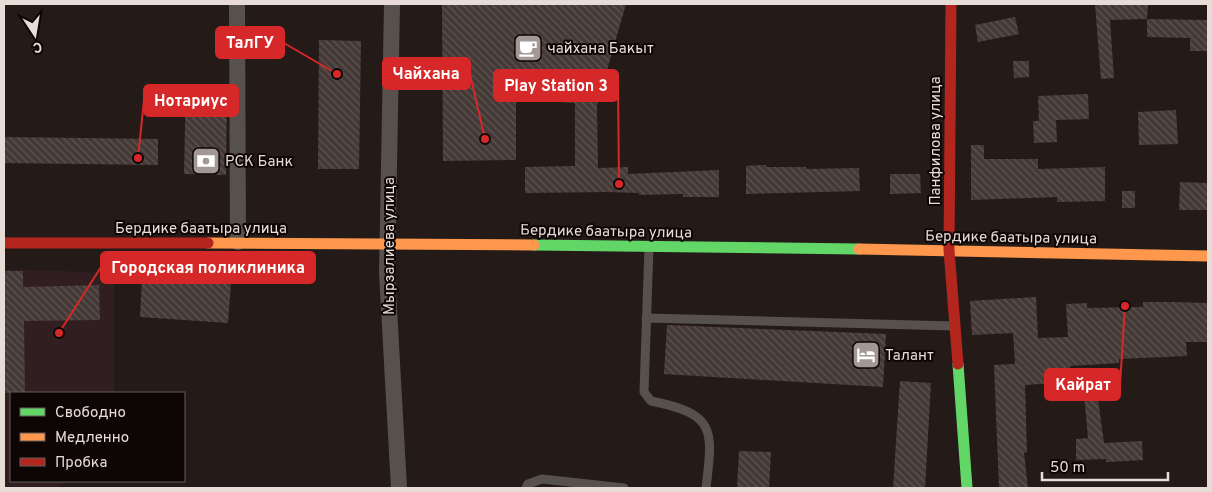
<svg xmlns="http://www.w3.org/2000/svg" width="1212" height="492" font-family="Overpass,sans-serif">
  <defs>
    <pattern id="building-back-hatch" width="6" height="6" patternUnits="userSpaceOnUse" patternTransform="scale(1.25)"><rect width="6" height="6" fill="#443936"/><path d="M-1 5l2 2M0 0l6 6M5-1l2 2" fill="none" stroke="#5f5552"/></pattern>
  </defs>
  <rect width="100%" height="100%" fill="#241b18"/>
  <path fill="#301e20" d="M4,269L114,273V393H11V481H67L58,488H4Z"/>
  <path fill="url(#building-back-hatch)" d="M442,4H626L597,105L598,168L628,167V174L719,170V197H683V194L639,195V193L608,192L525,193V167L575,166V103L516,99V160L443,161Z
    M1095,4H1148L1147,19L1110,20L1114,78L1101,79Z
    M1015,17L1019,34L978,42L975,25Z
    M1147,19L1208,20V51H1190V38L1147,37Z
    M319,40L361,41L359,169H318Z
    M1013,61H1029V77L1014,78Z
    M186,85L227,86L226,175L184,174Z
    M1088,94L1089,119L1056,120L1057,142L1034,143L1033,121H1039L1038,96Z
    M1176,110L1178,144L1139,145L1138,112Z
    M4,137L158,139V165L4,163Z
    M971,145H984V159H1038V169L1105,167V201L1057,202V197L971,200Z
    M766,165V167H806V169L859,168L860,191L746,194V166Z
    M890,174H920L921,193L890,194Z
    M1180,182L1208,183V210H1179Z
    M1122,191H1135V208H1122Z
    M4,271H23V287L99,285L100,320L24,321L25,393H4Z
    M142,278L231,283L228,323L140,317Z
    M1036,297L1038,338L1068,337L1066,304L1087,303V308L1143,307V302H1172L1208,303V342H1186L1187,356L1119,359V363L1070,366L1071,382L1025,385L1027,452L1024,453L1028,488H999L994,365L1015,364L1013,333L972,335L970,301Z
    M667,325L886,334L883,387L664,374Z
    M900,381L931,383L925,488H893Z
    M1097,391L1104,443L1142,441L1143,460L1106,462V459L1076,460V439L1088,438L1084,393Z
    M739,451L771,452L769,488H737Z"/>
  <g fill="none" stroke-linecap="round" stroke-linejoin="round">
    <path stroke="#57514e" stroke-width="9" d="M649,247L644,392L651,401C716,414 713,429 706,488
      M646,318L954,326
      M526,488L528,484L542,479L624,488"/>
    <path stroke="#57514e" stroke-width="16" d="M237,4L238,242
      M392,4L387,273L399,488"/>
    <path stroke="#63d668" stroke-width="11" d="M534,245L859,249
      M958,364L967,488"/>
    <path stroke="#ff974d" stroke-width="11" d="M208,243L534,245
      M859,249L1208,256"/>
    <path stroke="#b3261e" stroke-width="11" d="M951,4L949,250L958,364
      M4,243H208"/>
  </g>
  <defs>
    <symbol id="cafe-square" viewBox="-11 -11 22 22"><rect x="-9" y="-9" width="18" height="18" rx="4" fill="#a39894" stroke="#0d0604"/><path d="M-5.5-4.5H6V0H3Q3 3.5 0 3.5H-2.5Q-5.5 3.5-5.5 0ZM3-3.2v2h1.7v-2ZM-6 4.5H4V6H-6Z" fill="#fff"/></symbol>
    <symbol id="bank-square" viewBox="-11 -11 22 22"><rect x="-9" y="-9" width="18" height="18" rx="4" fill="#a39894" stroke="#0d0604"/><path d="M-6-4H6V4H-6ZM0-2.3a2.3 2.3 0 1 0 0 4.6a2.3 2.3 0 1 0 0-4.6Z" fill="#fff"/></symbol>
    <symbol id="hotel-square" viewBox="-11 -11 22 22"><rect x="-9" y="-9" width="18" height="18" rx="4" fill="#a39894" stroke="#0d0604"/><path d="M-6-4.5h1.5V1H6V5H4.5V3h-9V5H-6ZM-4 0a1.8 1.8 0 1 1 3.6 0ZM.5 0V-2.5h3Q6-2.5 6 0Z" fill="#fff"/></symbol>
  </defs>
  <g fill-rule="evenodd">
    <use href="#cafe-square" x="512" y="32" width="32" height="32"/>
    <use href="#bank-square" x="190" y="145" width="32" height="32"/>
    <use href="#hotel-square" x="850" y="339" width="32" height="32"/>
  </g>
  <g text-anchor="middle" stroke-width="4" stroke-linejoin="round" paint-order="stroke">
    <g font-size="15" fill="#e8dcd7" stroke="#0d0604" text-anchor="start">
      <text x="547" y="53">чайхана Бакыт</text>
      <text x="225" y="166">РСК Банк</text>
      <text x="885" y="360">Талант</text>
    </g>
    <g font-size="15" fill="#e8dcd7" stroke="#0d0604">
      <text transform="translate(935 141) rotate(-90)" y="5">Панфилова улица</text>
      <text x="201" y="233">Бердике баатыра улица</text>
      <text transform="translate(606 231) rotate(1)" y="5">Бердике баатыра улица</text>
      <text transform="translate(1011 237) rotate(1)" y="5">Бердике баатыра улица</text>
      <text transform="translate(389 246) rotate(-90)" y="5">Мырзалиева улица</text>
    </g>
  </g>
  <path fill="none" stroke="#d62828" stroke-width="2" d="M337 74L284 43M485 139L470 74M619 184L618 85M138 158L144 100M59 333L101 267M1125 306L1120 385"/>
  <g fill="#d62828" stroke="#0d0604" stroke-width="2">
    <circle cx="337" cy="74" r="5"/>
    <circle cx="485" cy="139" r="5"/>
    <circle cx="619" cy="184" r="5"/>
    <circle cx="138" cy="158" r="5"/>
    <circle cx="59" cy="333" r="5"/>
    <circle cx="1125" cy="306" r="5"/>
  </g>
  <g fill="#d62828" stroke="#d62828" stroke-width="2">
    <rect x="216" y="27" width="68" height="31" rx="5"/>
    <rect x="383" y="58" width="87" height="31" rx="5"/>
    <rect x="494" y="70" width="124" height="31" rx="5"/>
    <rect x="144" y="85" width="94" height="31" rx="5"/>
    <rect x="101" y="252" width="214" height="31" rx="5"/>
    <rect x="1045" y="369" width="75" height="31" rx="5"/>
  </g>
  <g font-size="16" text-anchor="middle" font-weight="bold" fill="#fff">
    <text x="250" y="48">ТалГУ</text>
    <text x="426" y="79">Чайхана</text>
    <text x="556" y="91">Play Station 3</text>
    <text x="191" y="106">Нотариус</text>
    <text x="208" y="273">Городская поликлиника</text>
    <text x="1083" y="390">Кайрат</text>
  </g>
  <rect width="1212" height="492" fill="none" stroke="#e8dcd7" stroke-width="10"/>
  <rect x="10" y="392" width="175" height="90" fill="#0d0604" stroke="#655c58"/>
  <rect x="20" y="408" width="25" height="8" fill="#63d668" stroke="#655c58"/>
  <text x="55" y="417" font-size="15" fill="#e8dcd7">Свободно</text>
  <rect x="20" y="433" width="25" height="8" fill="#ff974d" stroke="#655c58"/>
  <text x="55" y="442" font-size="15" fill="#e8dcd7">Медленно</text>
  <rect x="20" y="458" width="25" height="8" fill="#b3261e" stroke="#655c58"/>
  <text x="55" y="467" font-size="15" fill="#e8dcd7">Пробка</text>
  <g transform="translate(35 35) rotate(168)" stroke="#0d0604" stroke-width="4" paint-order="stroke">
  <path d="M0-4L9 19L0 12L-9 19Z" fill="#e8dcd7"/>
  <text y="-8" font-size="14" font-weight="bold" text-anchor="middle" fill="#e8dcd7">С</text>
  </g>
  <path d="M1042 472v8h126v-8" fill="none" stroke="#e8dcd7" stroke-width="2.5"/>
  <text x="1050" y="472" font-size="15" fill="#e8dcd7" stroke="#0d0604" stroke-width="4" paint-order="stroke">50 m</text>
</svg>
